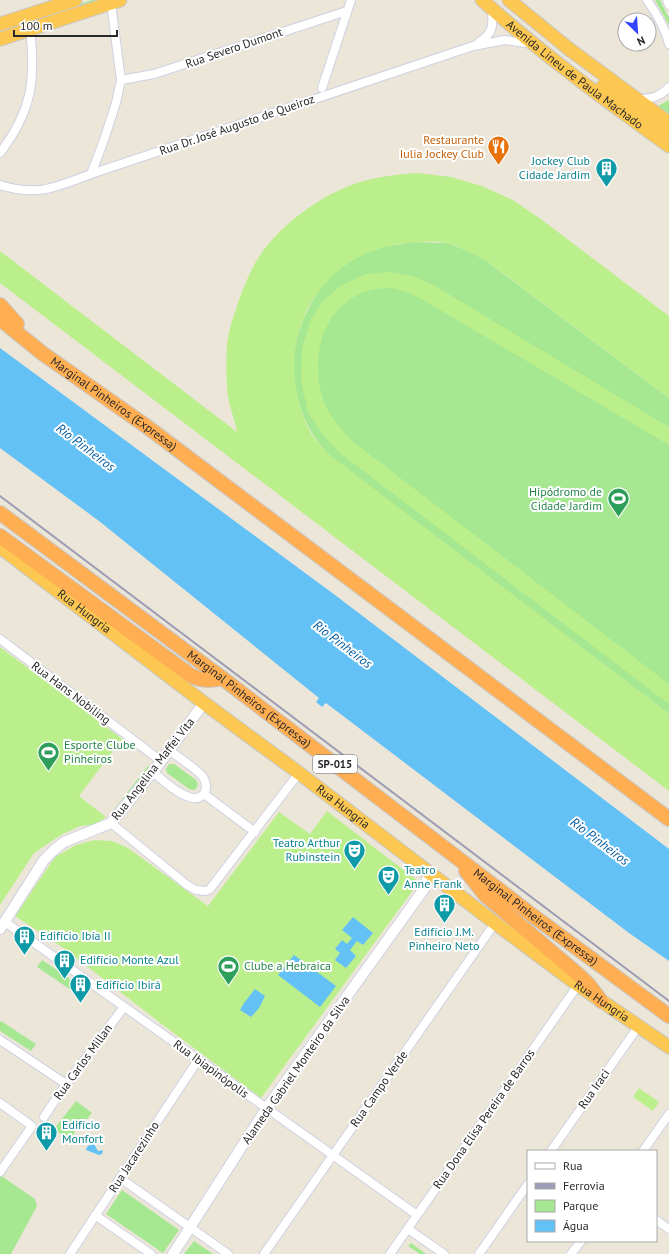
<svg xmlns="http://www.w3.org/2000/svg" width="669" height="1254" font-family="'PT Sans',sans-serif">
  <rect width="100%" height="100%" fill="#ece6d9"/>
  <path fill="#a6e792" d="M92,0H104L0,34V30Z
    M655,0H660L669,18V25Z
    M669,100V114L658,106Z
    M413,242L447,243L469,251L485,260L669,398V714L334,459C304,433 289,388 295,349C297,334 303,319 310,306C315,296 321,286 328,278C341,265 366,250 383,247C393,245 404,244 413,242Z
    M169,764H174L196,780L198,784L197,787L194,790L189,789L167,773L166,769Z
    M148,766L150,768L112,816L110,815Z
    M42,960L79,985L74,992L37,967Z
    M1,1021L36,1044L31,1051L0,1031V1023Z
    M76,1101L92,1113L79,1129L76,1126L72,1142L54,1129Z
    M0,1175L35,1199L37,1206L11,1254H0Z
    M122,1190L179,1230L163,1253L106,1214Z
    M194,1241L213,1254H184Z
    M411,1243L426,1254H420L408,1246Z"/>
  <path fill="#bbef8c" d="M417,173L451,177L482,186L513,200L542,220L669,316V398L488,262C475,255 462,247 447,243C431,240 414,242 399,244C308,258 269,355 311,433C316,441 324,449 331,456L669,714V791L0,283V251L237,432C235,420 230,409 228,397C226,380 226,362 227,345C228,334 231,323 235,312C240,296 246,280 254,265C273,231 313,200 349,186C370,177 394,175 417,173Z
    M390,272L413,276L435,286L669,427V445L425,301C413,295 401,288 388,288C328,289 306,352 324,402C330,417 341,429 352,441L669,684V704L340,453L323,435L308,412L301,380L302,349L310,322L322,302L342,285L366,274Z
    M0,647L122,739L79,796L106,817L95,825L80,826L61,835L34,853L0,905Z
    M327,811L419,882L261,1098L163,1025L62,947L15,916L55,857L76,845L95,840L112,841L128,848L208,906L279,812L310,834Z
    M639,1088L659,1102L653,1111L633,1097Z"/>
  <path fill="#64c1f6" d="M0,348L335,595L669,849V961L629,933L326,703L322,707L316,702L319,698L99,521L0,448Z
    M353,917L373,933L363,945L357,941L350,950L356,956L346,968L335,960L340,953L335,949L342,940L347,944L352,938L342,930Z
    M294,955L336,986L320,1007L278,975Z
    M255,989L265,996L259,1008L251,1017L240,1010L244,1003Z
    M91,1144H94L98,1151L103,1150L102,1154L99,1155L86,1150L87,1147Z"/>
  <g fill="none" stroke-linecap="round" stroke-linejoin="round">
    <defs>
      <path id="minor" d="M647,0C657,14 665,27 669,44
        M667,0L669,5
        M479,42C494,34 493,24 492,8
        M121,80L154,74L347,11
        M322,88L351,0
        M638,99C651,99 660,97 669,87
        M0,153C32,111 36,80 30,29
        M91,174L103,143L116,103L121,80L111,3
        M0,185C38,197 56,187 91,174L473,46L505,40L532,44
        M0,639L161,761
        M153,772C163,780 194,811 205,792C207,787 206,782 203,777C197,769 178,757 169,750
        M204,794L255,832
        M111,823L187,885L196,890L206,891L210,889L299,773
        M5,922L417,1215
        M0,1040L66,1084
        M0,1103L32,1126L0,1172
        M44,1117L66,1084L124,1007
        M551,1151L638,1027
        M643,1151L669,1114
        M120,1178L228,1254
        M95,1215L151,1254
        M656,1220L669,1229
        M408,1229L444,1254
        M70,1254L198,1060
        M264,1254L495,923
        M390,1254L578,985
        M479,1254L528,1184
        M571,1254L581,1241"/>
      <path id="tertiary" d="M0,929L44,860L54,850L64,842L111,823L153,772L204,703
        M173,1254L266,1109L424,889L429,873"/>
      <g id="trunk">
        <path id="s1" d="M482,0C541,53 605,100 669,146"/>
        <path d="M509,0L569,49L668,122"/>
        <path d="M0,24L75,0"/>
        <path d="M0,39L120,0"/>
        <path d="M603,86L647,119L669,131"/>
        <path id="s2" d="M0,547L204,703L299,773L495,923L578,985L669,1047"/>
      </g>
      <g id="motorway">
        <path d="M0,305L17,324"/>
        <path id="s3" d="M0,319L42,353L146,426L669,819"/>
        <path id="s4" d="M0,513L222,678L532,915L669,1016"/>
        <path d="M0,536L190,675C201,681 210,681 222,678"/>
        <path d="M466,871L485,895L580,976L589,985L601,1001"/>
      </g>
    </defs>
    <use href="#minor" stroke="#cfd0e3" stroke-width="10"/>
    <use href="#tertiary" stroke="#cfd0e3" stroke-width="12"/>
    <use href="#trunk" stroke="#c7c7c7" stroke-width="15"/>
    <use href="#motorway" stroke="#c7c7c7" stroke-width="16"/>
    <use href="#minor" stroke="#fff" stroke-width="8"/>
    <use href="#tertiary" stroke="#fff" stroke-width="10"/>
    <use href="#trunk" stroke="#fcc852" stroke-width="13"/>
    <use href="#motorway" stroke="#ffae52" stroke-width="14"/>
    <path stroke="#9c9db5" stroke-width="2" d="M0,496L669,1001"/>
  </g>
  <defs>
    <symbol id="restaurant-pin" viewBox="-11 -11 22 30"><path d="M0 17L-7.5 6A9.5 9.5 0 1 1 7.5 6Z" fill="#e8710a" stroke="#fff"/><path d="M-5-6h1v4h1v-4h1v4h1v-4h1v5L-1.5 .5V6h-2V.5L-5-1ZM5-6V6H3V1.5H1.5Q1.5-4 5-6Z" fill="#fff"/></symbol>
    <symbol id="building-pin" viewBox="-11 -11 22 30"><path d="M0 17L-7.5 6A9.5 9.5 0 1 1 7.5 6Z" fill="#0f9aa8" stroke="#fff"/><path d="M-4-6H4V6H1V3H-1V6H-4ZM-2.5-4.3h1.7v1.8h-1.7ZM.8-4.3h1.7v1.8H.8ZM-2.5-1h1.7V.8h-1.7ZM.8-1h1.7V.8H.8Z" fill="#fff"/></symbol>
    <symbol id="stadium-pin" viewBox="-11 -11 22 30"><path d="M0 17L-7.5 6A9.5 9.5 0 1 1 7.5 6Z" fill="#2e9e5b" stroke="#fff"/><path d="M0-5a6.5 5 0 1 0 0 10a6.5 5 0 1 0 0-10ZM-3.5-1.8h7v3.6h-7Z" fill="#fff"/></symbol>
    <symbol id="theatre-pin" viewBox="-11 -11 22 30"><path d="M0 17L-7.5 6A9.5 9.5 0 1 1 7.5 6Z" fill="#0f9aa8" stroke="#fff"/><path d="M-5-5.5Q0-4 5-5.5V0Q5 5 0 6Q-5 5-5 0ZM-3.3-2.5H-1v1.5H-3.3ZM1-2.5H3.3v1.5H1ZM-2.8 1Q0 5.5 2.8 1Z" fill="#fff"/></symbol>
  </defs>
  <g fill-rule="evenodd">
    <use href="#restaurant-pin" x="486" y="134" width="25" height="34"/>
    <use href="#building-pin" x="594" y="156" width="25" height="34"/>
    <use href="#stadium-pin" x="606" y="486" width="25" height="34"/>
    <use href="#stadium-pin" x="36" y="740" width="25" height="34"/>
    <use href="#theatre-pin" x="342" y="838" width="25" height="34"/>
    <use href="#theatre-pin" x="376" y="864" width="25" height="34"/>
    <use href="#building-pin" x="432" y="892" width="25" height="34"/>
    <use href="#building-pin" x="12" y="924" width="25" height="34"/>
    <use href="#building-pin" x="52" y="948" width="25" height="34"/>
    <use href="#stadium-pin" x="216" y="954" width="25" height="34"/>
    <use href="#building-pin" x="68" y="972" width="25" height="34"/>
    <use href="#building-pin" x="34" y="1120" width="25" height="34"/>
  </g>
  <g text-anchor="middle" stroke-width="4" stroke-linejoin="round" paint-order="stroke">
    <rect fill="#fff" stroke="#696969" stroke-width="1" x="313" y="755" width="44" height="18" rx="3"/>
    <g font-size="11" font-weight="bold" fill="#292929">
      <text x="335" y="768">SP-015</text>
    </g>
    <g font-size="12" fill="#292929" stroke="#fff">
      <text transform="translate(234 48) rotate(-19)" y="4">Rua Severo Dumont</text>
      <text dy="4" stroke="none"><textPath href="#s1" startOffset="119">Avenida Lineu de Paula Machado</textPath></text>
      <text transform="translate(237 125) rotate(-19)" y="4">Rua Dr. José Augusto de Queiroz</text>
      <text dy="4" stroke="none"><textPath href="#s3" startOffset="142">Marginal Pinheiros (Expressa)</textPath></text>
      <text dy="4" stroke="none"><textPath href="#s2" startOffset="106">Rua Hungria</textPath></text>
      <text transform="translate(71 693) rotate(37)" y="4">Rua Hans Nobiling</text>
      <text dy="4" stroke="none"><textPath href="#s4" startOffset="311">Marginal Pinheiros (Expressa)</textPath></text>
      <text transform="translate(153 769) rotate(-52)" y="4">Rua Angelina Maffei Vita</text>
      <text dy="4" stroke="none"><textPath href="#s2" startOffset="430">Rua Hungria</textPath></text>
      <text dy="4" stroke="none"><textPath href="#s4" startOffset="671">Marginal Pinheiros (Expressa)</textPath></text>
      <text dy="4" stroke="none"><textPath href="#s2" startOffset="754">Rua Hungria</textPath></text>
      <text transform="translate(83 1062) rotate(-54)" y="4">Rua Carlos Millan</text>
      <text transform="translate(211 1069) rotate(36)" y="4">Rua Ibiapinópolis</text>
      <text transform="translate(296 1070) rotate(-55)" y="4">Alameda Gabriel Monteiro da Silva</text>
      <text transform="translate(379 1089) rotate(-55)" y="4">Rua Campo Verde</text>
      <text transform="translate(594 1089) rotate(-55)" y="4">Rua Iraci</text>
      <text transform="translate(484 1119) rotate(-55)" y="4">Rua Dona Elisa Pereira de Barros</text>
      <text transform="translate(134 1157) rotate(-57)" y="4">Rua Jacarezinho</text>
    </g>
    <g font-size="12" fill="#c56008" stroke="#fff" text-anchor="end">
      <text x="484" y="144">Restaurante<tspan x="484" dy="14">Iulia Jockey Club</tspan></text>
    </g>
    <g font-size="12" fill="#0d838f" stroke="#fff" text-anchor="start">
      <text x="590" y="165" text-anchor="end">Jockey Club<tspan x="590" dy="14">Cidade Jardim</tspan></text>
      <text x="340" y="847" text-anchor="end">Teatro Arthur<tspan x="340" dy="14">Rubinstein</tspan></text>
      <text x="404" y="874">Teatro<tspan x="404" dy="14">Anne Frank</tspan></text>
      <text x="444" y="936" text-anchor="middle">Edifício J.M.<tspan x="444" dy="14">Pinheiro Neto</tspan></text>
      <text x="40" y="940">Edifício Ibía II</text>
      <text x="80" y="964">Edifício Monte Azul</text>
      <text x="96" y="989">Edifício Ibirá</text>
      <text x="62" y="1129">Edifício<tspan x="62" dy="14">Monfort</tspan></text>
    </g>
    <g font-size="12" fill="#27864d" stroke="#fff" text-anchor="start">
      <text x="602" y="496" text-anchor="end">Hipódromo de<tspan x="602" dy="14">Cidade Jardim</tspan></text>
      <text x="64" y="749">Esporte Clube<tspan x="64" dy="14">Pinheiros</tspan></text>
      <text x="244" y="970">Clube a Hebraica</text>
    </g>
    <g font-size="13" font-style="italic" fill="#045ba1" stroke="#fff">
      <text transform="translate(86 447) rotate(37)" y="5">Rio Pinheiros</text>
      <text transform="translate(343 644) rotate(37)" y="5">Rio Pinheiros</text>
      <text transform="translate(600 841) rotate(37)" y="5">Rio Pinheiros</text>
    </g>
  </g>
  <rect x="527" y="1150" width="130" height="92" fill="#ffffff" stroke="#a9a9a9"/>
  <rect x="535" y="1163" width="20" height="6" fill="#ffffff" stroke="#a9a9a9"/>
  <text x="563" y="1170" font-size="12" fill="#292929">Rua</text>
  <rect x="535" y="1183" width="20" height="6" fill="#9c9db5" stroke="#a9a9a9"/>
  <text x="563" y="1190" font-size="12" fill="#292929">Ferrovia</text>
  <rect x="535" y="1200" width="20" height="12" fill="#a6e792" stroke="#a9a9a9"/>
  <text x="563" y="1210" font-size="12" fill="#292929">Parque</text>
  <rect x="535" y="1220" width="20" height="12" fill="#64c1f6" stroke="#a9a9a9"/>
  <text x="563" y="1230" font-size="12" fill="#292929">Água</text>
  <g transform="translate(637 32) rotate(155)"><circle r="19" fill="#ffffff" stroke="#a9a9a9"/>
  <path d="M0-3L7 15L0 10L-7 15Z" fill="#3445ff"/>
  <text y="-6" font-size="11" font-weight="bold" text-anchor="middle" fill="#292929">N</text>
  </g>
  <path d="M14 30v6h103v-6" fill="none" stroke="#292929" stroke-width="2"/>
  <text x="20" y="30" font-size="12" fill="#292929" stroke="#ffffff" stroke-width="3" paint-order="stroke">100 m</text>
</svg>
